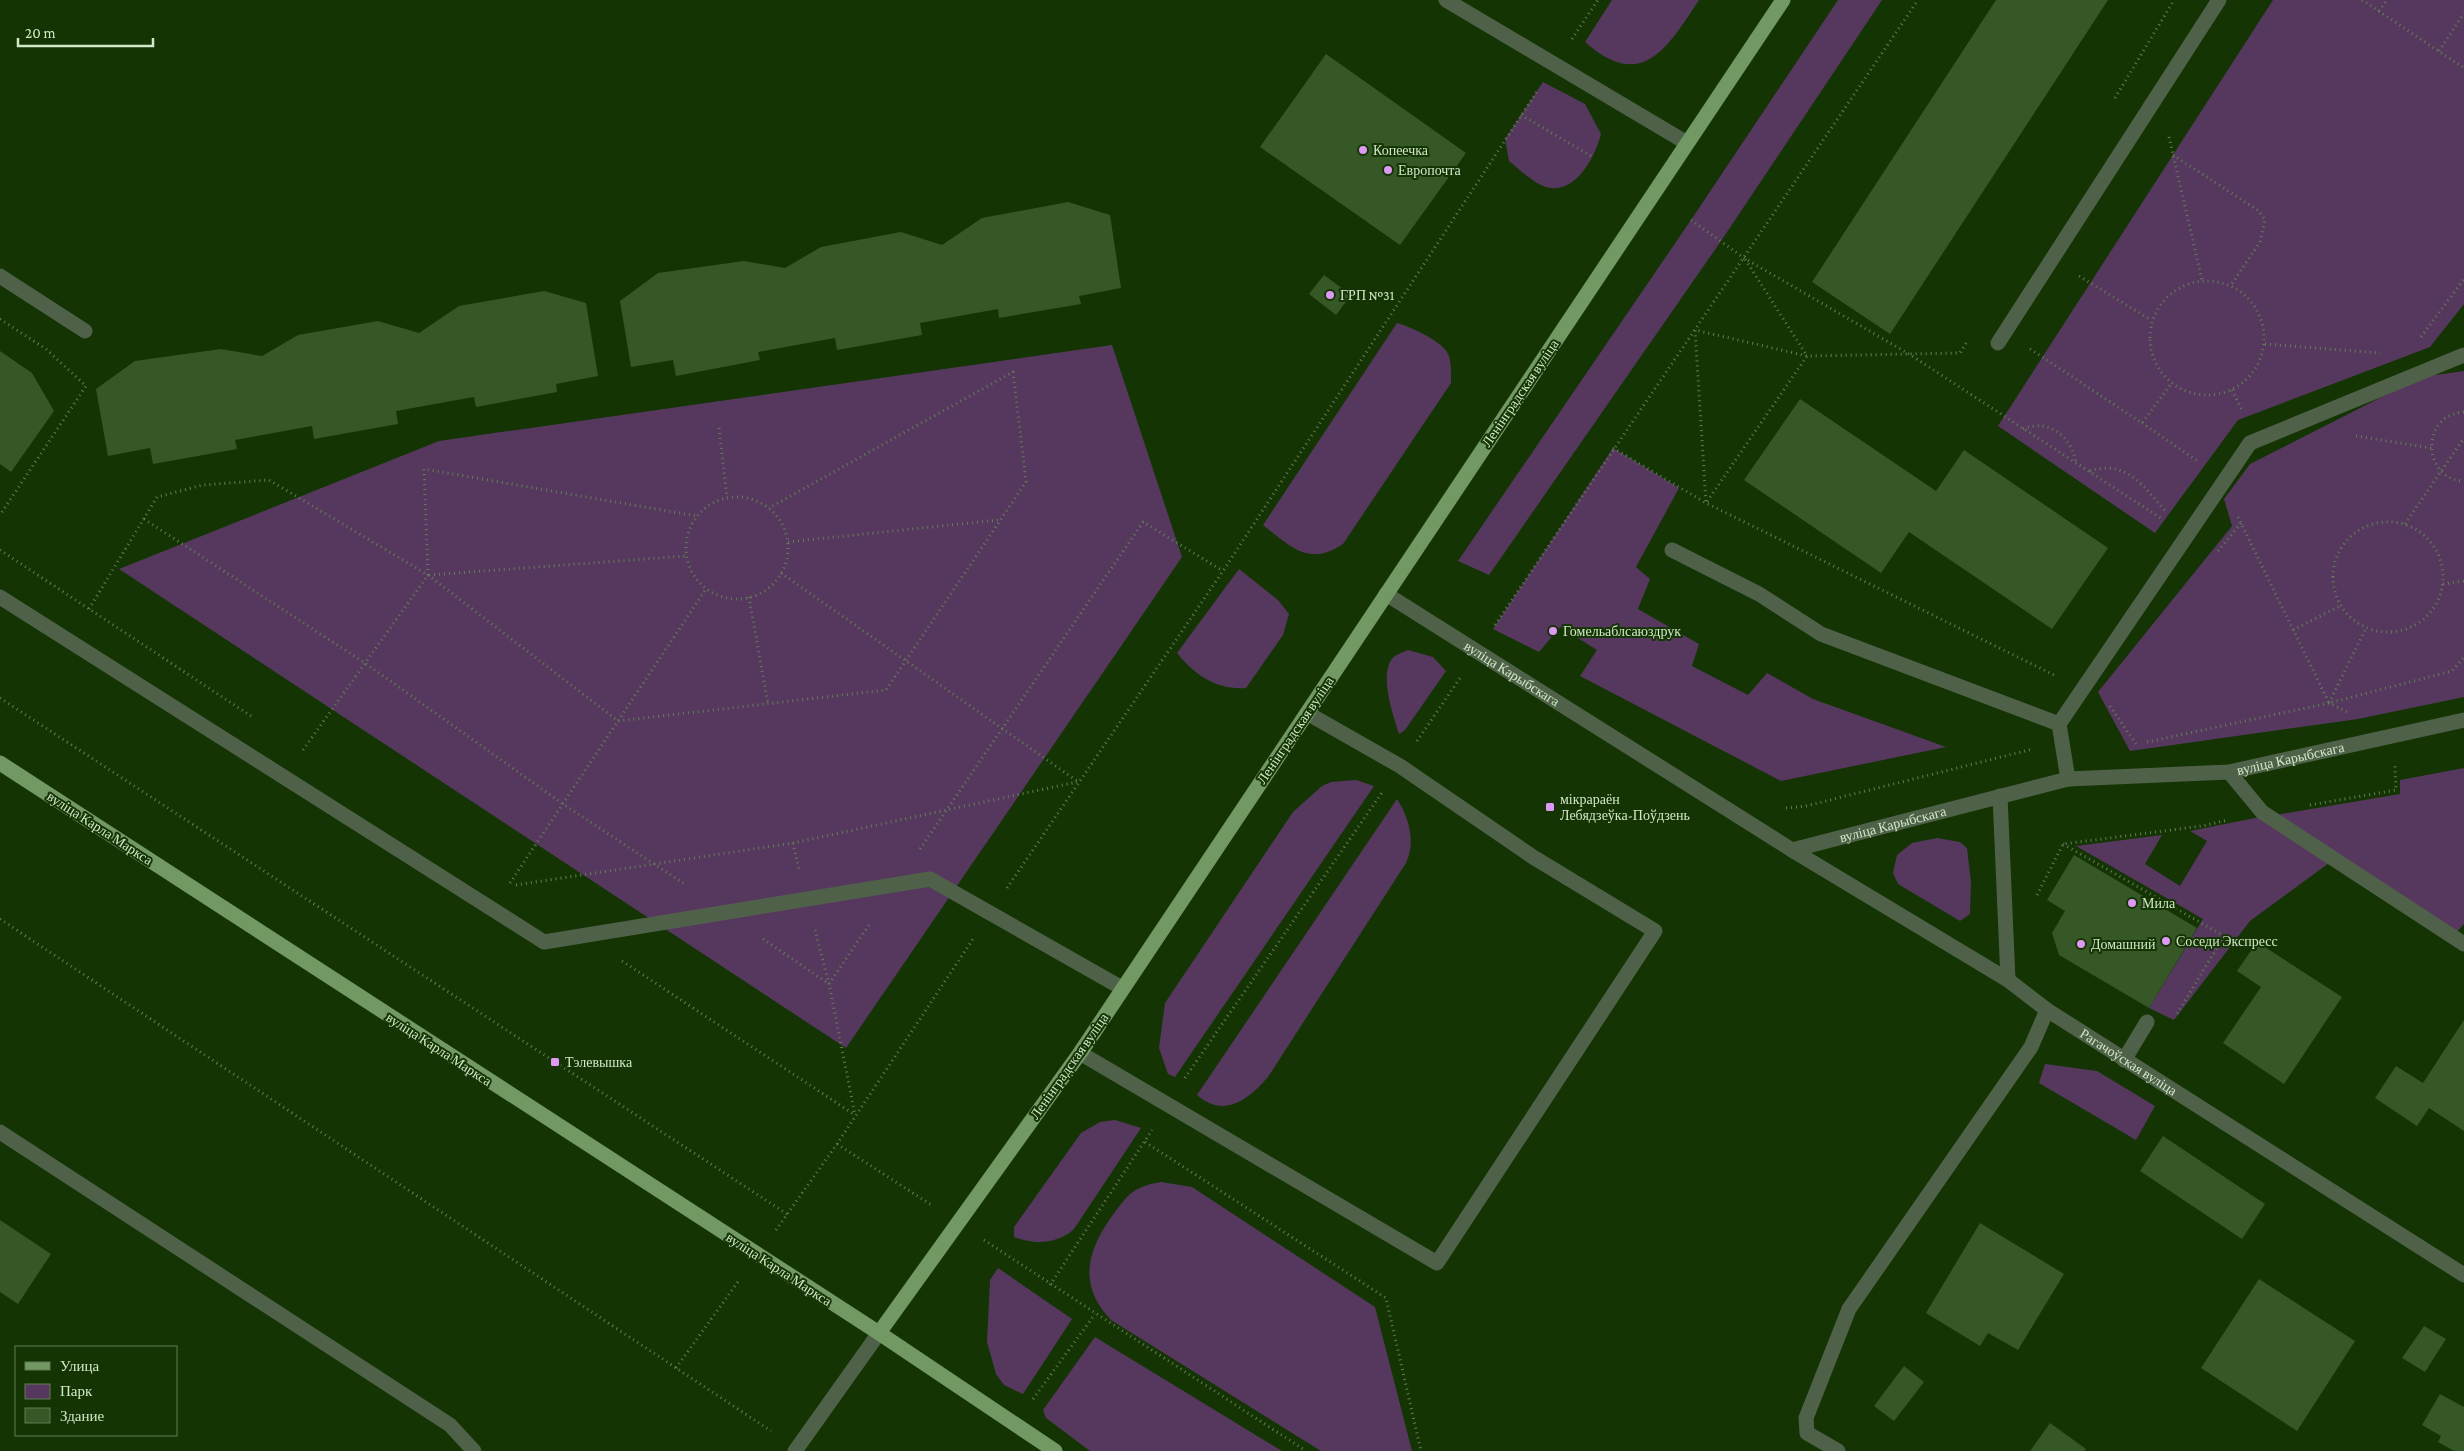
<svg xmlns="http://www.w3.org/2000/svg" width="2464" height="1451" font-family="'Crimson Pro',serif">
  <rect width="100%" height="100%" fill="#143404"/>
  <path fill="#56385f" d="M1612,0H1699C1668,47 1642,93 1585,42Z
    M1838,0H1882L1721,241L1489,575L1458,561L1691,220Z
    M2273,0H2464V304L2430,347L2238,420L2155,533L1998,426Z
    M1543,82L1585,104L1601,134C1595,158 1573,200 1541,185C1530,180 1519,169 1509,161L1505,139Z
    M1397,323C1409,326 1441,341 1447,352C1452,361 1451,373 1451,383L1343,544C1308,567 1291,547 1263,525Z
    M1112,345L1182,557L846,1048L119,569L439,441Z
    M2464,371V697L2358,719L2130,751L2098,692L2232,526L2224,499L2250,464L2421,377Z
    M1613,448L1679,488L1636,567L1650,579L1638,609L1699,644L1692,666L1748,695L1767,673L1813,699L1946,747L1781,781L1580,676L1597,650L1560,627L1539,652L1493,629Z
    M1239,569L1278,600L1289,614L1283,635L1246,688C1216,690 1195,675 1177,653Z
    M1408,650L1433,657L1446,671L1405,730L1399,734C1393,715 1380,678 1391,660C1394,655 1403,652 1408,650Z
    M2464,768V924L2456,933L2275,815L2400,794V780Z
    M1356,780L1374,786L1175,1077L1168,1074L1159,1048L1165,1003L1293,812L1322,786L1331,782Z
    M1397,799C1409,817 1416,843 1406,863L1268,1077C1249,1099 1224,1119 1197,1095Z
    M2260,817L2329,863L2250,921L2174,1020L2149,1008L2203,919L2076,846L2162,835L2145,864L2180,886L2207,841L2190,831Z
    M1937,838L1960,842L1967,848L1971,882L1970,914L1960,921L1898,884L1893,873L1897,855L1912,843Z
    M2045,1064L2097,1071L2155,1106L2136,1140L2039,1083Z
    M1115,1120L1141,1128L1074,1229C1058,1244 1034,1245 1014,1237V1227L1081,1133L1100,1122Z
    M1161,1182L1192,1187L1375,1307L1412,1451H1321L1111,1320C1079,1287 1086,1253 1110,1219C1127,1196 1131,1187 1161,1182Z
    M998,1268L1072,1319L1023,1394L1004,1385L996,1374L987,1342L990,1280Z
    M1095,1337L1282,1451H1090L1046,1418L1043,1410Z"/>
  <path fill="#355826" d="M1996,0H2108L1890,334L1812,282Z
    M1326,54L1466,153L1400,245L1260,147Z
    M1068,202L1110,215L1121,288L1079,296L1081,304L999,318L998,309L920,323L922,335L837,350L835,338L758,352L760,360L676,376L673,360L631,367L620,301L658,273L744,261L785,268L821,247L901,232L942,245L982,218Z
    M1324,275L1351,295L1336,315L1309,294Z
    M544,291L586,303L598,376L556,384L557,392L476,407L474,397L396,411L398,424L314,439L312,426L235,440L237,449L153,464L150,448L108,456L96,389L135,361L221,349L262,356L298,335L378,321L419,333L459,306Z
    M0,351L32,373L54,411L11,472L0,464Z
    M1800,399L1936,491L1964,450L2108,548L2052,629L1909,532L1881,573L1744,480Z
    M2074,855L2197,928L2149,1008L2059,955L2052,933L2065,911L2047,900Z
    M2257,942L2342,997L2284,1084L2223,1043L2261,987L2237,971Z
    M2464,1020V1131L2429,1108L2417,1126L2375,1098L2396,1066L2423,1083Z
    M2163,1136L2265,1204L2242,1239L2140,1171Z
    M0,1220L51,1254L18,1304L0,1292Z
    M1980,1223L2064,1274L2018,1350L1988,1333L1980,1346L1926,1313Z
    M2259,1279L2355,1341L2297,1431L2201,1368Z
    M2424,1326L2446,1339L2425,1372L2402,1358Z
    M1904,1366L1924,1382L1894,1421L1874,1406Z
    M2440,1394L2464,1407V1451H2454L2438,1442L2441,1436L2422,1425Z
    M2050,1423L2086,1449L2084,1451H2030Z"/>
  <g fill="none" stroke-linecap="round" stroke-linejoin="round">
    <path stroke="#627e55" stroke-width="3" stroke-dasharray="1 4" stroke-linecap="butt" d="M2362,0L2464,68
      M2379,11L2387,0
      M1572,39L1598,0
      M2439,51L2464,13
      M2115,98L2174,0
      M1521,115L1593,157
      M2169,137L2202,280
      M2173,155L2259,211L2265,220L2260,242L2231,285
      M1691,220L1744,258L1909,354L2162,519
      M2079,276L2151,320
      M2150 338a57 57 0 1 1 114 0a57 57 0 1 1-114 0Z
      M0,319L46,349L86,386L0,515
      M2421,337L2464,279
      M1966,343L1960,353L1807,356L1706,503L2054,675
      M2265,344L2380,353
      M2030,349L2142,423L2171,384
      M2232,390L2243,412
      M2464,412C2419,415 2423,480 2464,481
      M2142,423L2199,462
      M719,428L727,497
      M2023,429C2050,418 2071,437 2076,462
      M2356,436L2431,448
      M1613,448L1706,503L1695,330L1807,356L1745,259
      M2090,471C2127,459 2144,487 2166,512
      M686 548a51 51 0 1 1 102 0a51 51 0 1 1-102 0Z
      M2238,517L2329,703L2452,671L2464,657
      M144,519L365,663L563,804L686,885
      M2333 577a55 55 0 1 1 110 0a55 55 0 1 1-110 0Z
      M2405,524L2464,438
      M788,542L998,520
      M0,550L254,718
      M2218,551L2241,523
      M781,573L1077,781
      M429,575L686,556
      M2443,584L2464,581
      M749,597L768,704
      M89,609L157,497L203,485L269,480L428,575L618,721L886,690L1026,482L1013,372L769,508
      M1495,625L1918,0
      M2293,630L2340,606
      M0,698L787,1214
      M2329,703L2366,628
      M2110,706L2136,744
      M1417,741L1460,678
      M2147,742L2329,703L2347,712
      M303,750L428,575L424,469L697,516
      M2310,805L2396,790L2395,766
      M1786,808L1806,806L2033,749
      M793,843L799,869
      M2063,844L2224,936L2177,1014
      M920,849L1143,522L1223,571
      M510,883L706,589
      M516,885L793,843L1077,782
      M1007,888L1223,571L1538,90
      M2037,895L2063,844L2202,826L2228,820
      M0,919L771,1431
      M815,930L829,984L855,1115
      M763,939L829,984L871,922
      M622,961L855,1115
      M1185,1078L1383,791
      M1145,1142L1386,1298L1421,1451
      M837,1144L933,1206
      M776,1230L837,1144L973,939
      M984,1240L1306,1451
      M1050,1285L1152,1130
      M676,1368L740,1279
      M1033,1399L1095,1314"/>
    <g stroke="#4f6249" stroke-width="15">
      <path d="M1446,0L1687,143"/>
      <path d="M0,276L85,331"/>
      <path d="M1998,343L2219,0"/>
      <path d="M1672,550L1759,594L1821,634L2059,724"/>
      <path id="s1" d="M1386,594L1792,850L2068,779L2229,772L2464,720"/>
      <path d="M0,597L544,942L930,879L1122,988"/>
      <path d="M2229,772L2262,812L2464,944"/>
      <path d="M2068,779L2059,724L2250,443L2464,355"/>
      <path d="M2000,796L2008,980"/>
      <path id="s2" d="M1792,850L2008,980L2047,1010L2464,1275"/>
      <path d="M1080,1053L1437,1263L1655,931L1533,857L1400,766L1307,713"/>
      <path d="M2124,1060L2147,1022"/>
      <path d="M0,1132L450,1425L474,1451"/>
      <path d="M795,1451L879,1333"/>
      <path d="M1838,1451L1807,1433L1806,1418L1849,1309L2031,1047L2047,1010"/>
    </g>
    <path stroke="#729863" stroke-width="15" d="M0,763L879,1333L1055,1451
      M879,1333L1080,1053L1783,0"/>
  </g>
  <g fill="#dd99f3" stroke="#143404" stroke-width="2">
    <circle cx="1363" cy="150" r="5"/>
    <circle cx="1388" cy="170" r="5"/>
    <circle cx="1330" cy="295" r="5"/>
    <circle cx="1553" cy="631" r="5"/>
    <rect x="1545" y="802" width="10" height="10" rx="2.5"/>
    <circle cx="2132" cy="903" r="5"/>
    <circle cx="2166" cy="941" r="5"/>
    <circle cx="2081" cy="944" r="5"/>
    <rect x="550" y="1057" width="10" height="10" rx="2.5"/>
  </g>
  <g text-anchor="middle" stroke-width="4" stroke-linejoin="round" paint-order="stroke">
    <g font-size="14" fill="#d0e8c7" stroke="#143404" text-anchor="start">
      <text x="1373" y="155">Копеечка</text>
      <text x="1398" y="175">Европочта</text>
      <text x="1340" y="300">ГРП №31</text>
      <text x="1563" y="636">Гомельаблсаюздрук</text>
      <text x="1560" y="804">мікрараён<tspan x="1560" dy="16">Лебядзеўка-Поўдзень</tspan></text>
      <text x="2142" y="908">Мила</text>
      <text x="2176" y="946">Соседи Экспресс</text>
      <text x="2091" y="949">Домашний</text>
      <text x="565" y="1067">Тэлевышка</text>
    </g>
    <g font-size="14" fill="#d0e8c7" stroke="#143404">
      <text transform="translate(1520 393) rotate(-56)" y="5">Ленінградская вуліца</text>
      <text dy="5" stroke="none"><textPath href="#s1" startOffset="149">вуліца Карыбскага</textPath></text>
      <text transform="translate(1295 730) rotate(-56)" y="5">Ленінградская вуліца</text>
      <text dy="5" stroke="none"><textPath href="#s1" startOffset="989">вуліца Карыбскага</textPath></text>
      <text dy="5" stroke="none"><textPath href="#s1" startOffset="584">вуліца Карыбскага</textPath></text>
      <text transform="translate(100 828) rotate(33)" y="5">вуліца Карла Маркса</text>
      <text transform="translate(439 1049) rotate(33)" y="5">вуліца Карла Маркса</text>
      <text dy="5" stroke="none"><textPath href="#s2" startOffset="398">Рагачоўская вуліца</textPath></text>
      <text transform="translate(1069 1066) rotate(-55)" y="5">Ленінградская вуліца</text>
      <text transform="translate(779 1269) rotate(33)" y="5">вуліца Карла Маркса</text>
    </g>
  </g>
  <rect x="15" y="1346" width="162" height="90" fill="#143404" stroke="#5f7c52"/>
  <rect x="25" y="1362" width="25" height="8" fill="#729863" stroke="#5f7c52"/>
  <text x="60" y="1371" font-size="15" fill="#d0e8c7">Улица</text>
  <rect x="25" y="1384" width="25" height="15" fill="#56385f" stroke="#5f7c52"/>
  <text x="60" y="1396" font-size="15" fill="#d0e8c7">Парк</text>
  <rect x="25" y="1408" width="25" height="15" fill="#355826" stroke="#5f7c52"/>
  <text x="60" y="1421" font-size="15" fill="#d0e8c7">Здание</text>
  <path d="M18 38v8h135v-8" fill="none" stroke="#d0e8c7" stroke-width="2.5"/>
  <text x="25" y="38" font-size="15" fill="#d0e8c7" stroke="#143404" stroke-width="4" paint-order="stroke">20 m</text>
</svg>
